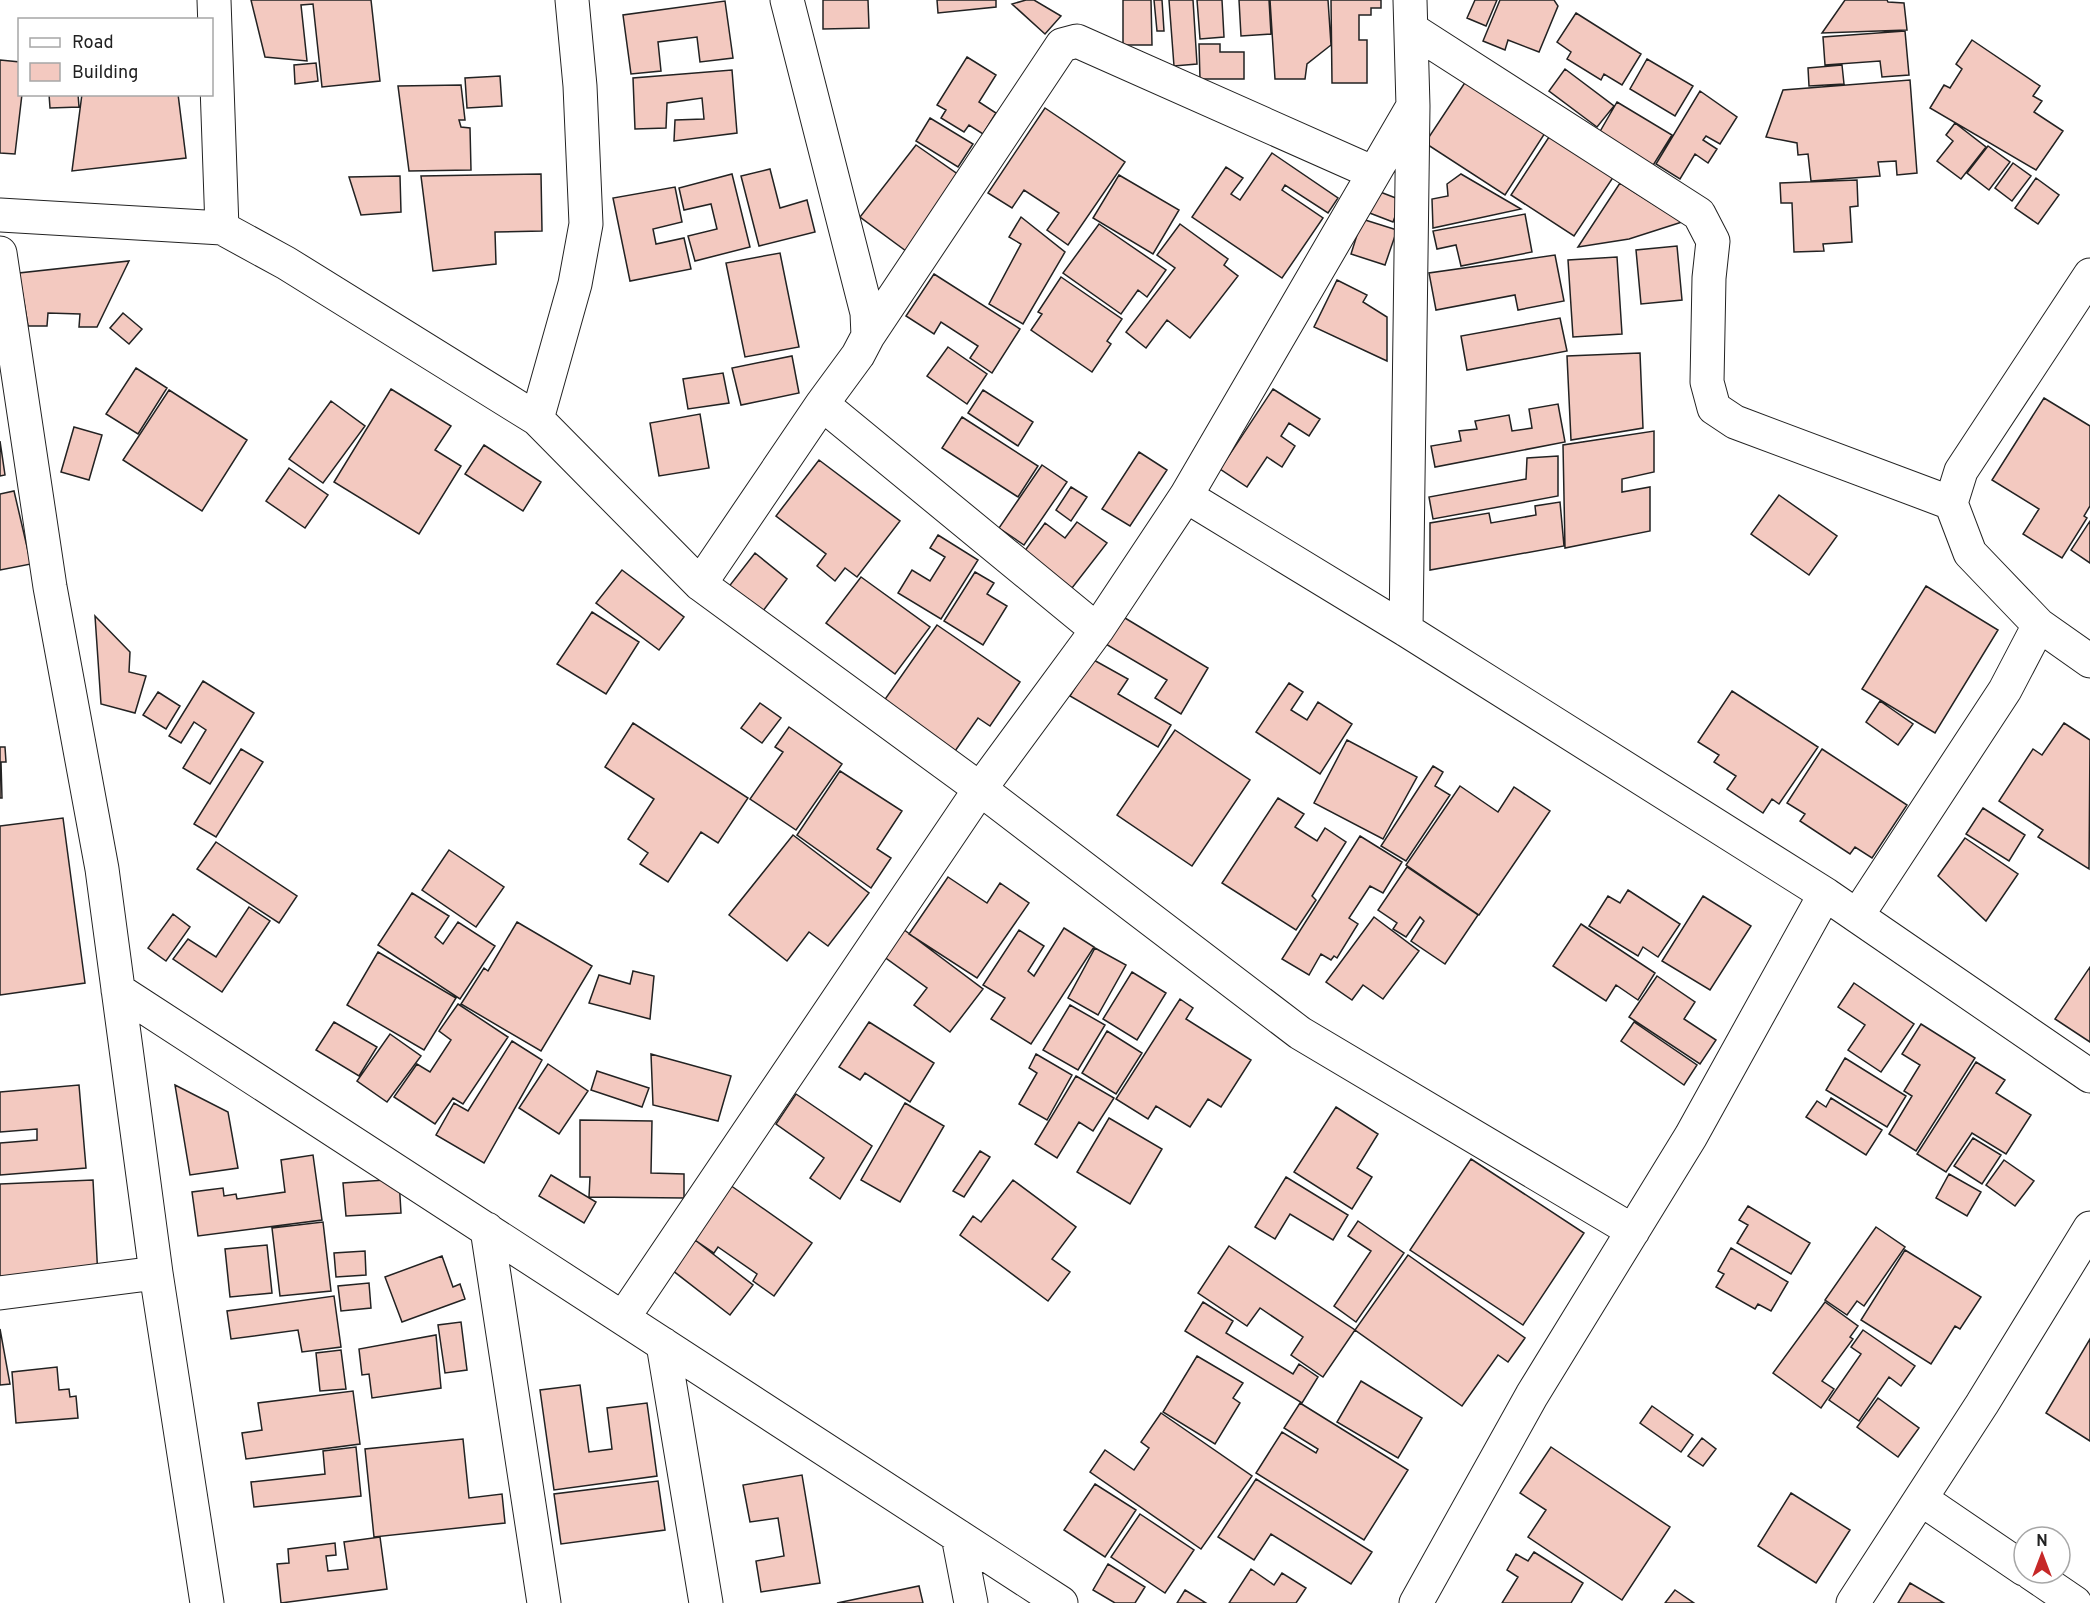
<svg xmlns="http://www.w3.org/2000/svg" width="2090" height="1603" font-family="Overpass,sans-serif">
  <rect width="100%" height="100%" fill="#fff"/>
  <path fill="#f3c9c0" stroke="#222" stroke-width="1.5" d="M251,0H371L380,81L322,87L313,4L301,5L307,61L265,57Z
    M823,0H868L869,28L823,29Z
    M937,0H996V7L938,13Z
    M1026,0H1034L1061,16L1045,34L1012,4Z
    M1123,0H1151L1152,45H1123Z
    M1154,0H1162L1164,31H1157Z
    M1169,0H1193L1197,64L1174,66Z
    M1197,0H1222L1224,37L1200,39Z
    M1239,0H1269L1271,34L1241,36Z
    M1270,0H1328L1331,45L1307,64L1305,79H1275Z
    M1331,0H1381V8H1371V15H1359V40H1367V83H1332Z
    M1475,0H1497L1486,26L1467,18Z
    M1500,0H1554L1558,6L1539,52L1508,40L1505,50L1483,41Z
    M1845,0H1887L1888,2L1904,3L1907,30L1822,33Z
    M725,1L733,58L700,62L697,37L658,42L661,71L631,74L623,15Z
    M1576,13L1641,54L1622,85L1604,74L1601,80L1567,59L1571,52L1557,42Z
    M1905,31L1909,75L1882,77L1880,61L1825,65L1823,37Z
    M1972,40L2040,86L2033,96L2042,101L2034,112L2063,131L2036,170L1930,108L1944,85L1950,88L1962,69L1956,64Z
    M1199,44H1220V52H1244V79H1200Z
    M967,57L996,75L979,102L996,113L983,134L969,125L964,132L941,118L946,110L937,105Z
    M1647,59L1693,86L1675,116L1630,89Z
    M0,60L20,62V94H22L15,154L0,153Z
    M316,63L318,81L295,84L294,65Z
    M1842,65L1844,84L1809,86L1808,68Z
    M1565,69L1614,106L1597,127L1549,91Z
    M732,70L737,133L674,141L675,120L704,119L702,98L667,103L666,128L635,129L633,78Z
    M500,76L502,106L467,108L465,78Z
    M1910,80L1917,173L1897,175L1896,161L1878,162L1880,176L1811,181L1808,154L1798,155L1797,143L1766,137L1783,90Z
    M1466,81L1545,133L1505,195L1425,143Z
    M461,85L465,120H459L461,127L470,128L471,170L409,171L398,86Z
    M1700,91L1737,117L1720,144L1706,136L1703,140L1717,149L1708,163L1695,154L1680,179L1656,164Z
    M49,94H78L79,107L50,108Z
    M82,94H178L186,158L72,171Z
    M1617,102L1672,135L1652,167L1598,135Z
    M1045,108L1125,162L1068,245L1047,230L1059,213L1024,190L1012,208L988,193Z
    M930,118L973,144L958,167L916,141Z
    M1955,123L1986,147L1961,179L1937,161L1953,141L1946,135Z
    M1551,134L1614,176L1574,236L1511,195Z
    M916,145L959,175L906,251L860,217Z
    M1988,146L2010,162L1989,190L1967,173Z
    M1272,153L1338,198L1328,213L1285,185L1282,190L1323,218L1282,278L1192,217L1226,167L1243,178L1231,194L1240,200Z
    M2013,163L2031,176L2012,201L1995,188Z
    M770,169L780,208L807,200L815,232L759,246L741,176Z
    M541,174L542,231L495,232L496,264L433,271L421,176Z
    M732,174L750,247L695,261L688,236L717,229L711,204L684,210L679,188Z
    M1461,174L1521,209L1433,228L1432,199L1448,196L1447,184Z
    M1119,175L1179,210L1153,254L1093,218Z
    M400,176L401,212L361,215L349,177Z
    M2036,178L2059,195L2038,224L2015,208Z
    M1857,180L1858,206L1850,207L1852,242L1823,244L1824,251L1794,252L1792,203H1781L1780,183Z
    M1620,183L1682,222L1629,239L1578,247Z
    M675,187L682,222L653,229L656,244L684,238L691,269L630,281L613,198Z
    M1375,190L1401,200L1393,222L1367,212Z
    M1525,214L1532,252L1461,266L1456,245L1437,249L1433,231Z
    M1021,217L1065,252L1023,324L989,304L1021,244L1009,237Z
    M1362,219L1397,230L1385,265L1351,254Z
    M1099,224L1166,270L1147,297L1138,290L1121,314L1063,273Z
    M1180,224L1228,259L1224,265L1238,276L1190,338L1167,320L1146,348L1126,332L1175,268L1157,255Z
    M1677,246L1682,300L1641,304L1636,250Z
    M780,253L799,347L745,357L726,263Z
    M1555,255L1564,301L1518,310L1515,295L1436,310L1429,273Z
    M1617,257L1622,334L1573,337L1568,260Z
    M129,261L97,327H79L80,314L48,313L47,326H28L19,273Z
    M934,274L1020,329L992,373L970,358L978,346L941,322L934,334L906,316Z
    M1061,277L1122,319L1107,341L1111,344L1092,372L1031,330L1042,314L1038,312Z
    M1337,280L1367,295L1363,302L1387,317V361L1314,327Z
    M123,313L142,329L129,344L110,328Z
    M1560,318L1567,351L1467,370L1461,336Z
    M948,347L987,374L967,404L927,376Z
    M1640,353L1643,428L1571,440L1567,356Z
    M792,356L799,393L741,405L732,368Z
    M136,368L167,388L138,434L106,414Z
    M723,373L729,403L688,409L683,379Z
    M391,389L451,426L435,450L461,466L419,534L334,482Z
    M1273,389L1320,419L1309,436L1289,423L1281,436L1295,446L1282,467L1267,457L1247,487L1220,469Z
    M169,390L247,440L202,511L123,460Z
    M983,390L1033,422L1018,446L968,413Z
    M2044,398L2090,426V506L2084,516L2087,518L2062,558L2023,534L2039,509L1992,480Z
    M331,401L365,426L323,483L289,459Z
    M1558,404L1565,442L1435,467L1431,446L1461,441L1459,431L1477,429L1475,421L1509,415L1512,431L1532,428L1529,409Z
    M700,414L709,468L659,476L650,423Z
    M962,417L1038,466L1018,497L942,448Z
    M74,427L102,435L89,480L61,472Z
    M1654,431V472L1622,479V492L1650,487V531L1565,548L1563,445Z
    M0,441L5,475L0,476Z
    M484,445L541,482L523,511L465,474Z
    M1139,452L1167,470L1130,526L1102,509Z
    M1558,456V496L1433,519L1429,497L1526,479L1527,458Z
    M819,460L900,521L857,577L845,568L835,581L817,566L826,554L776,516Z
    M1042,465L1067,482L1024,545L999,528Z
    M289,468L328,495L305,528L266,501Z
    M1071,487L1087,497L1071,521L1056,510Z
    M14,491L31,564L0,570V494Z
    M1779,495L1837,536L1809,575L1751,534Z
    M1560,502L1564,546L1430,570V523L1489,513L1491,523L1536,515L1535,506Z
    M2090,521V563L2071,550Z
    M1077,522L1107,543L1072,588L1024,552L1045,523L1065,538Z
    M938,535L978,560L941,619L898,593L912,570L930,581L945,557L930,548Z
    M755,553L787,579L760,615L727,589Z
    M622,570L684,617L659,650L596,603Z
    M975,572L994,583L987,594L1007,606L983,645L944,621Z
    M861,577L930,627L895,674L826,623Z
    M1926,586L1998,630L1935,733L1862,689Z
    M592,612L639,642L606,694L557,664Z
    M1120,615L1208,668L1181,714L1155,698L1167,680L1104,643Z
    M95,616L130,652L129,672L146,676L135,713L101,704Z
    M937,625L1020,682L990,726L978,718L953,754L881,705Z
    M1092,659L1128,679L1118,694L1171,725L1158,747L1070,696Z
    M203,681L254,713L210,784L183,768L206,730L194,722L181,743L169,736Z
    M1289,683L1303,692L1291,710L1307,720L1318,702L1352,724L1320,774L1256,732Z
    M1732,691L1818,747L1779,804L1772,799L1763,813L1727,789L1736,776L1714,762L1719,755L1698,742Z
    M158,692L180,706L166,729L143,715Z
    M1880,701L1913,724L1898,745L1866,722Z
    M760,703L781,718L762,743L741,728Z
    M633,723L748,798L718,843L701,832L668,882L640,864L648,853L628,839L654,799L605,767Z
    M2064,723L2090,740L2089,869L2038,837L2043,830L1999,801L2033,749L2042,755Z
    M789,727L842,764L796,830L750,799L783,752L775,747Z
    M1175,730L1250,780L1192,866L1117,815Z
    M1347,740L1417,777L1383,839L1314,803Z
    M0,747H5L6,762H1L2,798H0Z
    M241,749L263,762L216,837L194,824Z
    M1822,749L1907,805L1872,858L1855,847L1850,854L1800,821L1805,814L1787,803Z
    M1433,766L1443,772L1435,786L1450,795L1406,861L1381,846Z
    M840,771L902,811L877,849L891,858L871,888L797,835Z
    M1460,786L1498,812L1514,787L1550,811L1479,915L1406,865Z
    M1278,798L1304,814L1295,827L1317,841L1325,828L1346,842L1312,896L1316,900L1296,930L1222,883Z
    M1983,808L2025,835L2009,861L1966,834Z
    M63,818L85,983L0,995V826Z
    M793,835L869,893L828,946L809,932L787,961L729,915Z
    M1360,836L1402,862L1383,893L1370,886L1349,918L1358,924L1337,958L1334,956L1331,960L1321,954L1309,975L1282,959Z
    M1965,838L2018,874L1986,921L1938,876Z
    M216,842L297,896L279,923L197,869Z
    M449,850L504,887L476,927L422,890Z
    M1407,867L1478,915L1445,964L1411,941L1424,921L1420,917L1406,937L1393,929L1397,923L1378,910Z
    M948,877L987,903L1000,883L1029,903L977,978L909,934Z
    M1628,890L1680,924L1658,957L1643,947L1638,956L1589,926L1608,896L1620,903Z
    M412,893L449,916L435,937L443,944L458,922L495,946L460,999L378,945Z
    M1703,896L1751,926L1710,990L1662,961Z
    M249,907L270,921L222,992L173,959L188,939L216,957Z
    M173,914L190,927L166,961L148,948Z
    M1374,917L1419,951L1383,999L1363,985L1352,1000L1326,982Z
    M517,922L592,966L541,1051L461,1004L484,968L488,971Z
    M1581,924L1655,973L1638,1000L1616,985L1606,1001L1553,966Z
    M1064,928L1094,947L1031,1044L991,1019L1005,998L983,985L1019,930L1044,946L1028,971L1034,976Z
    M903,929L983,989L950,1032L914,1005L927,988L883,956Z
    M1095,948L1126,965L1098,1015L1068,998Z
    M378,952L456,998L424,1050L347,1005Z
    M2090,967V1042L2055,1019Z
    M633,971L654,976L650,1019L589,1003L599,975L630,984Z
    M1132,972L1166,993L1137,1040L1103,1019Z
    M1657,976L1695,1002L1684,1019L1716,1040L1700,1064L1629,1017Z
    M1854,983L1914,1024L1881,1072L1848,1050L1865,1025L1838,1007Z
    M1180,999L1193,1008L1186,1019L1251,1060L1221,1107L1208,1099L1190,1127L1156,1106L1148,1119L1116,1099Z
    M458,1004L508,1037L463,1104L453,1098L435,1124L394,1097L417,1064L430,1072L451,1040L439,1031Z
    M1070,1005L1105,1025L1078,1070L1043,1050Z
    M334,1022L377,1047L359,1076L316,1050Z
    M869,1022L934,1063L910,1102L865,1073L860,1080L839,1067Z
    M1634,1022L1697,1065L1684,1085L1621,1041Z
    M1921,1024L1975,1058L1916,1151L1889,1134L1912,1096L1904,1091L1920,1065L1902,1054Z
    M1107,1031L1142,1053L1116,1094L1082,1073Z
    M390,1034L421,1056L387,1102L357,1081Z
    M512,1041L542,1060L484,1163L436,1135L454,1103L468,1111Z
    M651,1054L731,1076L718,1121L653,1105Z
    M1036,1054L1072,1075L1047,1120L1019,1104L1037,1073L1029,1068Z
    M1845,1058L1906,1096L1887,1127L1826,1090Z
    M1976,1062L2005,1080L1996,1093L2031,1115L2006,1154L1972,1133L1946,1172L1917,1154Z
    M548,1064L588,1091L559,1134L519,1108Z
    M597,1071L649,1088L642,1107L591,1090Z
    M1076,1076L1114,1098L1093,1131L1079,1122L1057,1158L1035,1144Z
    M79,1085L86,1168L0,1175V1143L37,1140V1129L0,1132V1092Z
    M175,1085L228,1112L238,1168L190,1175Z
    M796,1094L872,1146L840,1199L810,1178L824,1158L776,1124Z
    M1831,1098L1882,1130L1866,1155L1806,1117L1817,1101L1826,1107Z
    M905,1103L944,1126L900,1202L861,1180Z
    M1336,1107L1378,1134L1357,1168L1372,1177L1352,1209L1294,1172Z
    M1109,1118L1162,1149L1130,1204L1077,1172Z
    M580,1120L652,1121L651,1173L684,1174V1198L589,1197L590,1177H580Z
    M1973,1138L2001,1155L1982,1184L1954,1166Z
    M980,1151L990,1157L964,1197L953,1191Z
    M313,1155L322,1220L198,1236L192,1192L223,1188L224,1196L236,1194L237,1199L285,1192L281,1160Z
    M1471,1159L1584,1233L1523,1325L1410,1250Z
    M2004,1160L2034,1181L2015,1206L1986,1185Z
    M1949,1174L1981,1192L1967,1216L1936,1198Z
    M551,1175L596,1202L584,1223L539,1196Z
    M1286,1177L1348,1215L1333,1240L1290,1214L1275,1239L1255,1227Z
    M399,1179L401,1213L346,1216L343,1183Z
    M93,1180L98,1278L0,1283V1184Z
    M1013,1180L1076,1227L1052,1259L1070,1272L1048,1301L960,1235L973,1216L981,1222Z
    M730,1185L812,1243L774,1296L753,1281L757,1274L718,1247L714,1253L692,1238Z
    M1748,1206L1810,1243L1791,1274L1737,1243L1748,1225L1739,1220Z
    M1358,1221L1404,1253L1356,1322L1334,1306L1371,1251L1348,1236Z
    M323,1222L331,1291L280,1296L272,1228Z
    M1876,1227L1905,1247L1864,1306L1857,1301L1847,1315L1825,1300Z
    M695,1240L753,1285L730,1315L672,1270Z
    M267,1245L272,1293L230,1297L225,1249Z
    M1229,1246L1355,1330L1323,1377L1291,1355L1303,1337L1260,1308L1247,1326L1198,1293Z
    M1731,1248L1788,1282L1771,1311L1758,1304L1755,1309L1716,1287L1724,1274L1718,1271Z
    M1905,1250L1981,1297L1960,1329L1955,1326L1931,1364L1861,1320Z
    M365,1251L366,1275L336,1277L334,1253Z
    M1408,1255L1525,1338L1508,1362L1498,1355L1462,1406L1355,1330Z
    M442,1256L453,1287L460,1284L465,1299L402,1322L385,1277Z
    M369,1283L371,1308L341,1311L338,1286Z
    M334,1296L341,1347L302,1352L298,1330L231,1339L227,1311Z
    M1203,1302L1233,1321L1226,1333L1293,1374L1299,1364L1318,1377L1302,1403L1185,1331Z
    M1825,1302L1858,1326L1850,1337L1853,1339L1822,1381L1834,1389L1821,1408L1773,1373Z
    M461,1322L467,1370L445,1373L438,1325Z
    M0,1329L10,1384L0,1385Z
    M1863,1330L1915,1366L1901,1386L1889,1377L1859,1421L1829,1400L1861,1354L1851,1347Z
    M436,1335L441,1388L372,1398L369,1374L362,1375L359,1349Z
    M2090,1339V1441L2046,1413Z
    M341,1350L346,1389L320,1391L316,1353Z
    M1197,1356L1243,1383L1233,1398L1240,1403L1215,1444L1163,1412Z
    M57,1367L59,1390L69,1389L70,1397L76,1396L78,1418L16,1423L12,1372Z
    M1361,1381L1422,1418L1398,1458L1337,1422Z
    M580,1385L589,1452L612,1449L607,1408L647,1403L657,1476L554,1490L540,1390Z
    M353,1391L360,1444L246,1459L242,1433L262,1430L258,1403Z
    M1878,1398L1919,1428L1898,1457L1857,1427Z
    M1300,1403L1408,1470L1364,1540L1256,1473L1282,1432L1316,1453L1318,1449L1284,1428Z
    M1652,1406L1693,1435L1681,1452L1640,1423Z
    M1161,1413L1252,1476L1201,1549L1090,1472L1105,1450L1134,1470L1149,1448L1141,1442Z
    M1702,1438L1716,1449L1703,1466L1688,1456Z
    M463,1439L469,1498L502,1494L505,1523L374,1537L365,1449Z
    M356,1447L361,1496L254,1507L251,1482L325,1474L323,1451Z
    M1551,1447L1670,1527L1622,1600L1528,1537L1546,1510L1520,1493Z
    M802,1475L820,1583L761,1592L756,1561L784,1556L778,1518L750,1522L743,1485Z
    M1256,1479L1372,1552L1351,1584L1271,1534L1254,1560L1218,1537Z
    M658,1481L665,1530L561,1544L554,1494Z
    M1095,1484L1136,1510L1105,1557L1064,1530Z
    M1791,1493L1850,1530L1816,1583L1758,1546Z
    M1140,1514L1194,1550L1165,1593L1111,1557Z
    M380,1537L387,1589L281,1603L277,1564L289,1563L288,1549L335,1543L336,1555L326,1556L328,1571L348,1569L344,1542Z
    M1534,1552L1583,1583L1571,1603H1502L1518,1577L1507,1570L1516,1554L1528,1561Z
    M1108,1564L1145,1587L1135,1603H1115L1093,1590Z
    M1251,1569L1274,1585L1282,1573L1306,1588L1296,1603H1229Z
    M1910,1583L1944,1603H1898Z
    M919,1586L923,1603H837Z
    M1185,1590L1206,1603H1177Z
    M1675,1590L1694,1603H1665Z"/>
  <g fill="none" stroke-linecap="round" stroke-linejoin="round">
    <defs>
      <path id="street" d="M214,0L222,228
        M1411,29L1699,214L1713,241L1709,278L1707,382L1714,408L1735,422L1951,503
        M0,215L222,228L286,263L537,419L700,584L980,789L1300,1033L1633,1231
        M0,253L50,587L102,869L156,1273L207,1603
        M2090,275L1961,471L1951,503L1970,553L2039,625L2090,661
        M868,336L1062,45L1077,41L1374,173
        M822,404L1097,630
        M537,419L575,284L586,224L580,86L572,0
        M1186,496L1406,630L1825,894L2090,1076
        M700,584L822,404L858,355L868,336L867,313L787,0
        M1406,630L1413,106L1410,0
        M1857,916L2005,690L2039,625
        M118,990L1061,1603
        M487,1229L544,1603
        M0,1293L156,1273
        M623,1318L980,789L1097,630L1186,496L1413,106
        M663,1344L706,1603
        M1921,1499L2024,1569
        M958,1536L971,1603
        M2031,1573L2075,1603
        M1416,1603L1532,1395L1691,1136L1825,894
        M1853,1603L1982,1404L2090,1228"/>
    </defs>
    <use href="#street" stroke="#222" stroke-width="35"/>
    <use href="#street" stroke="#fff" stroke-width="33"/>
  </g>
  <rect x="18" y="18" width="195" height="78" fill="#ffffff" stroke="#a7a7a7" stroke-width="1.5"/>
  <rect x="30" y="38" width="30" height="9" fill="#ffffff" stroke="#a7a7a7" stroke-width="1.5"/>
  <text x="72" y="48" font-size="18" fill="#222222">Road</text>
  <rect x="30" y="63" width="30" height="18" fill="#f3c9c0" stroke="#a7a7a7" stroke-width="1.5"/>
  <text x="72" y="78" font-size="18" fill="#222222">Building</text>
  <g transform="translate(2042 1555)"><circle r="28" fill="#ffffff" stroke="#a7a7a7" stroke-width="1.5"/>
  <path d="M0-4.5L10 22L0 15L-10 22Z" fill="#c62828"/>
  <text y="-9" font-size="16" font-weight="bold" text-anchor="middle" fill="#222222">N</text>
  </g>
</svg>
